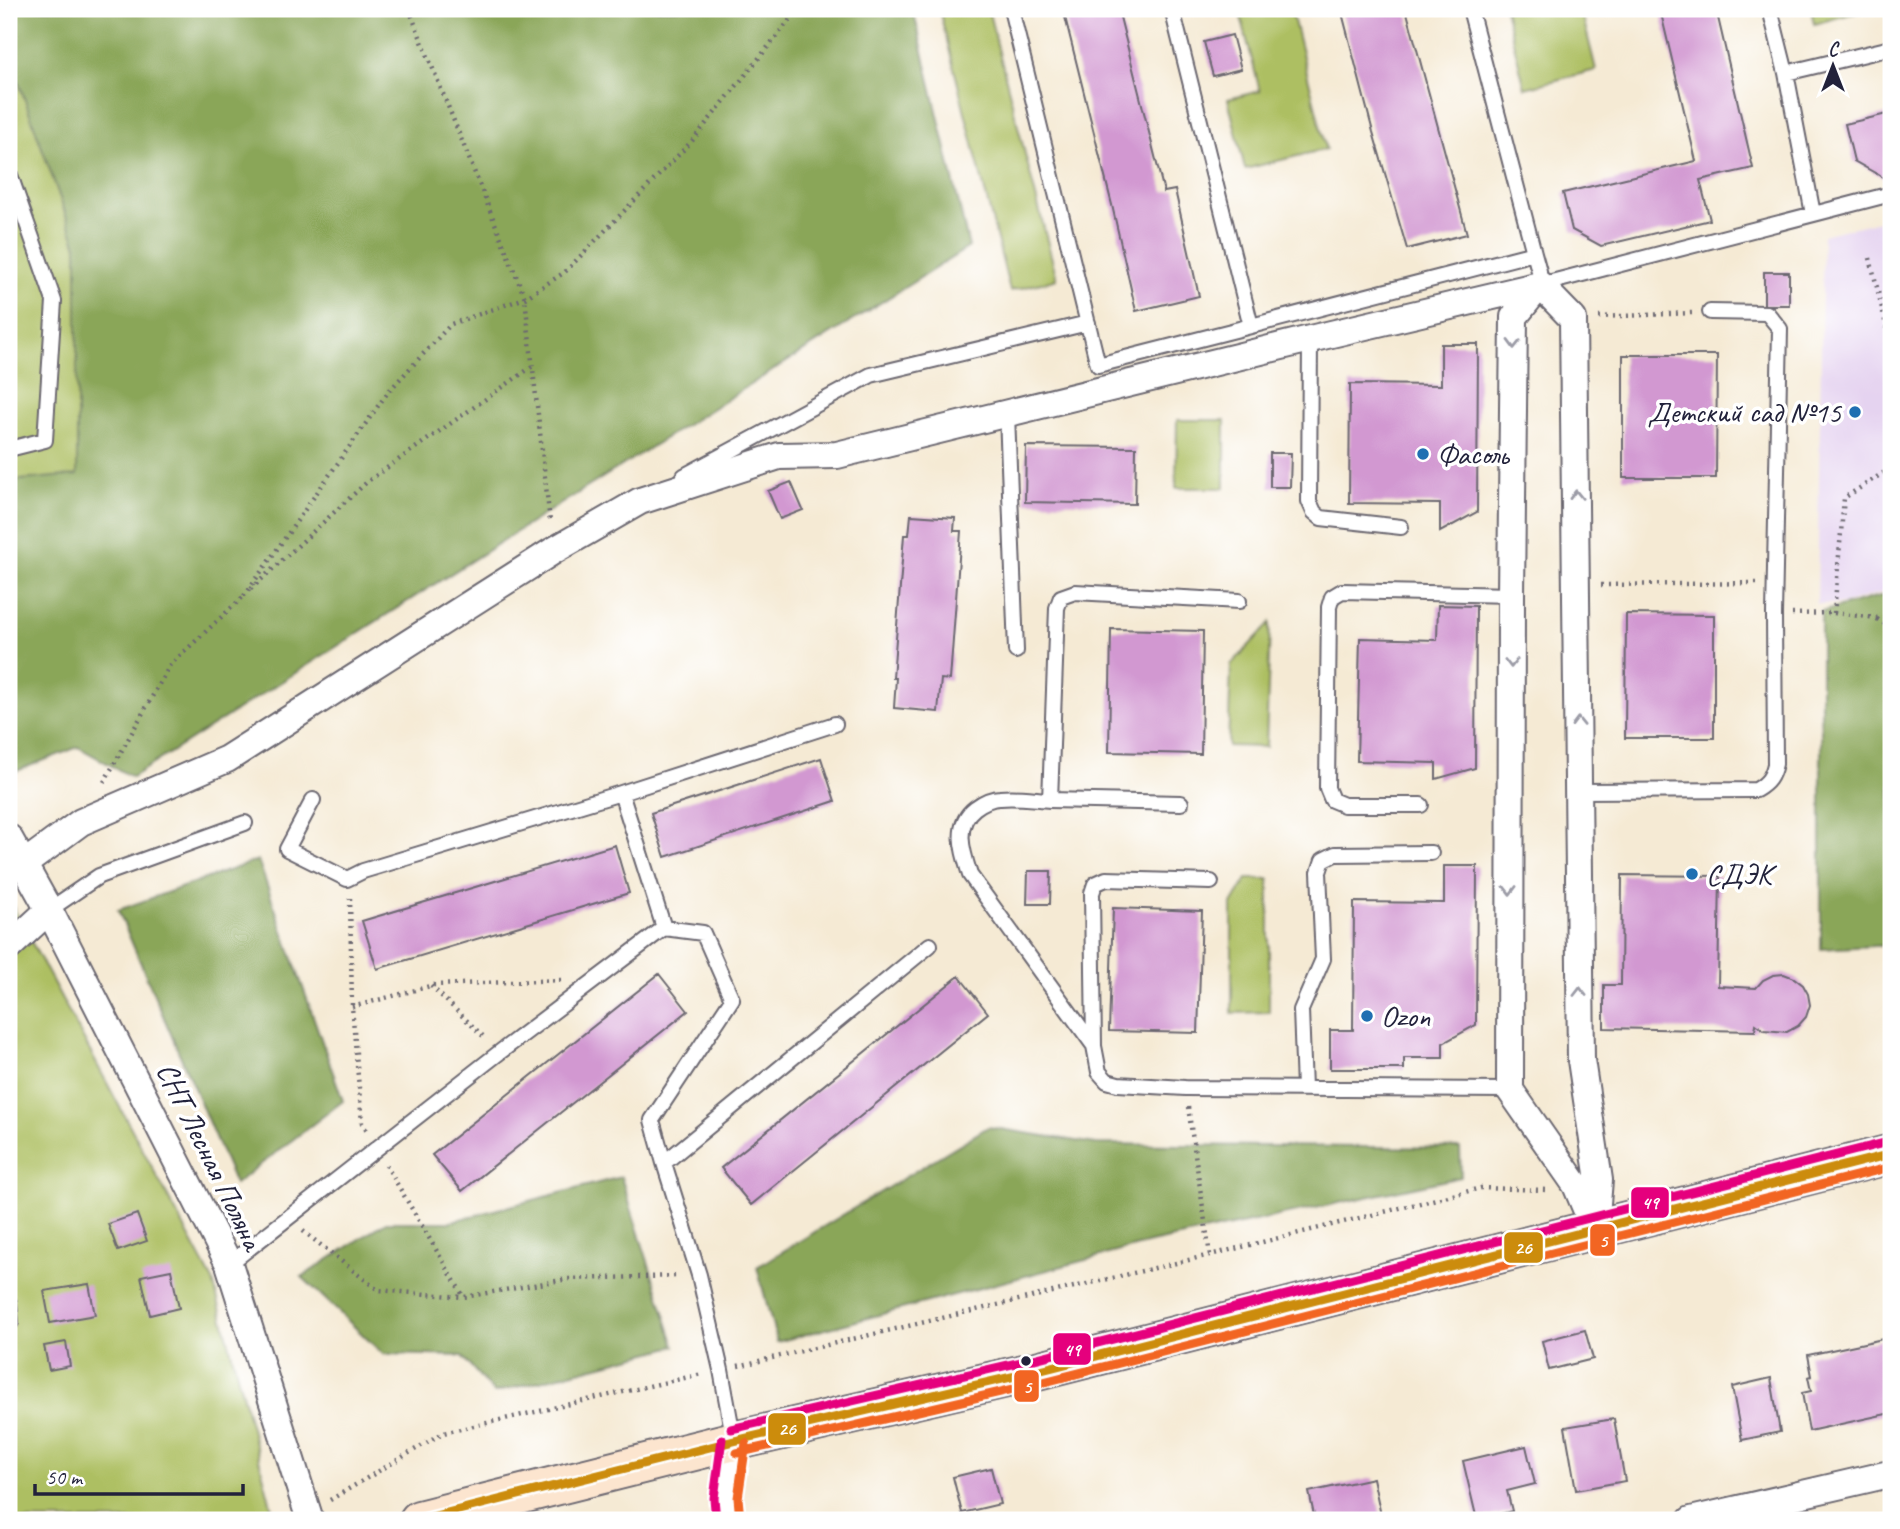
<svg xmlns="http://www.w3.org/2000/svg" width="1900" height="1529" font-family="Caveat,sans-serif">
  <rect width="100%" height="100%" fill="#fff"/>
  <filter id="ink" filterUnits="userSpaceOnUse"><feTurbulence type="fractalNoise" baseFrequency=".0143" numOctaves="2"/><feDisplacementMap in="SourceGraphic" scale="14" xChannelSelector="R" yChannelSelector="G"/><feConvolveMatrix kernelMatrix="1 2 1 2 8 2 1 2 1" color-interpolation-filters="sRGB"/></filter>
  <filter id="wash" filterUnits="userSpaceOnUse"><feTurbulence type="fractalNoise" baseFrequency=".00686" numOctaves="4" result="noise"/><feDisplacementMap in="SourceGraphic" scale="28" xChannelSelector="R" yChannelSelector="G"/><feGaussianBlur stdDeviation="1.57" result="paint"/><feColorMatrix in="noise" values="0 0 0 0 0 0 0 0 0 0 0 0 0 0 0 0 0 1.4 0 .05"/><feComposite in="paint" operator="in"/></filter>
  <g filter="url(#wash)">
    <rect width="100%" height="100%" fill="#f5ead4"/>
    <path fill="#e5d3f0" d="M1891,218V590L1842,604H1817L1823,235Z"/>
    <path fill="#adbf62" stroke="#68704e" stroke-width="2" d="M939,9H988L1057,279L1010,291Z
      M1239,9H1291L1326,149L1245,169L1228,99L1260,91Z
      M1505,9H1581L1596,70L1525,88Z
      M1811,9H1869L1814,24Z
      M9,55L77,246V476L9,481Z
      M1177,420H1225V488H1176Z
      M1270,623L1266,747L1228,746L1231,665Z
      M1247,879H1269V1012L1232,1013V904Z
      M9,900L213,1281L274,1517L258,1520H9Z"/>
    <path fill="#8aa658" stroke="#56644a" stroke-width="2" d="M12,9H913L969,247L540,517L132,777L78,747L9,774V481L77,475V246L9,55V17Z
      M1891,593V945L1821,949V612Z
      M258,860L343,1101L235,1184L118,910Z
      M988,1127L1096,1144L1460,1148L1461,1177L1146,1244L777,1342L757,1267Z
      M621,1177L675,1346L494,1393L462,1356L383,1354L302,1277L386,1222H449Z"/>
    <g id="blocks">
      <path fill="#d298d1" d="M1063,9H1118L1164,192L1175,190L1199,296L1136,311L1112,205Z
        M1341,9H1406L1467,234L1407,249L1373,132Z
        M1660,9H1716L1753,168L1700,180L1710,220L1601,246L1572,230L1563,193L1696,161Z
        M1232,35L1241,69L1213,76L1204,42Z
        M1891,113V176L1884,178L1854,161L1845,124Z
        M1764,272H1789V305H1764Z
        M1441,344H1478L1477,512L1440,532V504L1349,503L1350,384L1441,385Z
        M1623,355H1717L1716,478H1623Z
        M1026,446L1136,447L1135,504L1025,502Z
        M1270,453H1291L1290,487H1270Z
        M791,482L803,510L780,519L768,491Z
        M911,515L955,518L954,531H961L950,680L941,679L938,712L894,708L896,678H893L904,535H909Z
        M1438,605L1476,606L1475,768L1436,779V763L1357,761L1360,638L1437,640Z
        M1626,614L1714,615V738H1625Z
        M1111,629L1203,631L1201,754L1109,752Z
        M821,758L835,801L665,857L651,813Z
        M615,845L629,893L377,969L362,921Z
        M1444,866H1477L1476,1025L1443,1043V1058H1404V1069H1330V1030H1353L1354,902L1444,903Z
        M1028,871H1051L1050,904H1027Z
        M1622,875L1720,876L1718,986L1756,988L1763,980L1773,975L1784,974L1794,978L1803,985L1808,994L1810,1005L1806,1017L1798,1026L1787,1032L1764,1030L1756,1024L1755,1031L1604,1028V985H1621Z
        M1113,908L1202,911L1198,1033L1109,1031Z
        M659,974L688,1011L462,1191L432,1155Z
        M959,976L988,1013L751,1205L721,1168Z
        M9,1083H10L15,1115L9,1116Z
        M137,1214L147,1241L118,1251L108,1224Z
        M171,1270L179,1308L150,1315L141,1276Z
        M89,1284L95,1315L50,1323L44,1291Z
        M1585,1330L1593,1359L1549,1370L1542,1341Z
        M1883,1339L1891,1376V1380L1884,1382L1891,1413L1809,1431L1802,1393L1811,1391L1808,1377L1812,1376L1808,1355Z
        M66,1342L70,1366L49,1370L44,1346Z
        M1771,1378L1780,1432L1742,1440L1732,1387Z
        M1614,1419L1625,1481L1576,1490L1565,1427Z
        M1526,1446L1535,1484L1507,1491L1512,1511L1477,1520L1463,1461Z
        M991,1468L1000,1504L962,1513L953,1477Z
        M1373,1478L1382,1520H1315L1309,1492Z"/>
    </g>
  </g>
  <g filter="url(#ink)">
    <use href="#blocks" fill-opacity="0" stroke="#6c6871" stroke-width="2"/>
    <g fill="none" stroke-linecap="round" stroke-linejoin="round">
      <defs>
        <path id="service" d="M1011,9L1098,365L1251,326L1172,9
          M1770,9L1786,73L1813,214
          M1786,73L1891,48
          M9,172L54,301L45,440L9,449
          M1534,253L1539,271L1540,285L1891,194
          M1251,326L1534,253L1470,9
          M1310,339L1309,501L1314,512L1321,518L1401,527
          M1007,414L1016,651
          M684,476L871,375L1088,323
          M1239,601L1075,592L1061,597L1057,608L1050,800C1034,799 1016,796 1000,798C990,798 983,802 975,808C953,825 963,853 970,875L1094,1046L1099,1072L1107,1081L1118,1084L1185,1088L1510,1090
          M1579,791L1756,790C1768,783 1772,777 1775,764L1774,615L1780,329L1767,313L1710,312
          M621,793L835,724
          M313,800L287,849L347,879L363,871L621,793L664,928
          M1050,800L1181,803
          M1421,805H1344L1332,800L1327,788L1329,607L1332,597L1342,591L1511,595
          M49,910L99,876L245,823
          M1094,1046L1092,893L1095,884L1106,879L1211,882
          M1304,1088L1301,1010L1323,959L1319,872L1323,860L1335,854L1431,853
          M664,1163L930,945
          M229,1264L500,1052L664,928L703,933L732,999L652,1120L664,1163L699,1275L721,1370L734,1441L726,1498L728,1520
          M9,1303L11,1322"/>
        <path id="minor" d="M1540,285L1514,317L1511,595L1510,1090L1576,1185L1595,1230
          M1540,285L1573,319L1581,1060L1599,1180L1595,1227
          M9,838L49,910L229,1264L310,1520
          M24,864L81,822L227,759L553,551L640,501L779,456L837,455L1310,339L1540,285
          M9,947L49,910
          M1691,1520L1885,1475"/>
        <path id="secondary" d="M419,1520L734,1441L1037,1371L1891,1154"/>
      </defs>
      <use href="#service" stroke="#6c6871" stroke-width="18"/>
      <use href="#minor" stroke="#6c6871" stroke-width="30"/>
      <use href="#secondary" stroke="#6c6871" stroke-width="42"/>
      <path stroke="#6c6871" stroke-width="4.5" stroke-dasharray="2 5" stroke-linecap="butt" d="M409,9L525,298L550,522
        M1870,258L1891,346
        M1599,317L1692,313
        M1601,585L1757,583
        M251,589L368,481L533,366
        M244,596L388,392L451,324L525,298L565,272L692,141L789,21L791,9
        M1834,613L1877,618L1891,616
        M1792,614L1834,613L1844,498L1891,468
        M1877,619L1891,628
        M104,782L170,665L245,595
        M350,898L352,1007L362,1123L368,1133
        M431,986L485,1038
        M352,1007L434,985L562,980
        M1188,1107L1210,1255
        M386,1165L464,1297L568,1279L678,1276
        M303,1231L378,1290L463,1297
        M738,1366L1210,1255L1481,1188L1548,1190
        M330,1500L443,1433L702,1374"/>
      <use href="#service" stroke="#fff" stroke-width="14"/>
      <use href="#minor" stroke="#fff" stroke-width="26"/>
      <use href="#secondary" stroke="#fce5cf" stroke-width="38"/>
      <defs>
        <path id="bus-1" d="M419,1520L734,1441L1037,1371L1891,1154"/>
        <path id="bus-2" d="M737,1453L1040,1383L1891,1167
          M740,1519L738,1498L746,1443"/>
        <path id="bus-3" d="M731,1429L1034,1359L1888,1142
          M716,1520L714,1498L722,1439"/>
      </defs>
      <use href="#bus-1" stroke="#fff" stroke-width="14"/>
      <use href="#bus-2" stroke="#fff" stroke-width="14"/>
      <use href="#bus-3" stroke="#fff" stroke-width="14"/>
      <use href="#bus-1" stroke="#cc8c0c" stroke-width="9"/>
      <use href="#bus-2" stroke="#f26522" stroke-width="9"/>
      <use href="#bus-3" stroke="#e5007d" stroke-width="9"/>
    </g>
    <defs><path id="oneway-chevron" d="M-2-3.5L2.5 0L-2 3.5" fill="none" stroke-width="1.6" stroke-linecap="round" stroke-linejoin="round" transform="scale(1.75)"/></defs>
    <g stroke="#9c9ca7">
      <use href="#oneway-chevron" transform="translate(1514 344) rotate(91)"/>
      <use href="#oneway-chevron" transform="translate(1576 495) rotate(-91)"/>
      <use href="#oneway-chevron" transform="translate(1511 663) rotate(90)"/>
      <use href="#oneway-chevron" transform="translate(1578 722) rotate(-91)"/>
      <use href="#oneway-chevron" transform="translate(1510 890) rotate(90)"/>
      <use href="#oneway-chevron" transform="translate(1580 992) rotate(-90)"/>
    </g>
  </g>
  <g fill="#1f6fb2" stroke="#fff" stroke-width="2.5">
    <circle cx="1855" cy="412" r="7"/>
    <circle cx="1423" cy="454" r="7"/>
    <circle cx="1692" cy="874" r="7"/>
    <circle cx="1367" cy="1016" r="7"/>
  </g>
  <circle fill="#22223b" stroke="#fff" stroke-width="2.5" cx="1026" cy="1361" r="6"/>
  <g text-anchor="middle" stroke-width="7" stroke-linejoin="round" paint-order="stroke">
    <g font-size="30" fill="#22223b" stroke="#fff" text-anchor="start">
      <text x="1841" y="422" text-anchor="end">Детский сад №15</text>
      <text x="1437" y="464">Фасоль</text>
      <text x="1706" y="884">СДЭК</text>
      <text x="1381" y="1026">Ozon</text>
    </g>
    <g font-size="30" fill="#22223b" stroke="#fff">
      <text transform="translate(210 1156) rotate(64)" y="10">СНТ Лесная Поляна</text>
    </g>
  </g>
  <g stroke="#fff" stroke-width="2.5">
    <rect x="1630" y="1186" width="40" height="33" rx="7" fill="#e5007d"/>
    <rect x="1589" y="1223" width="27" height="34" rx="7" fill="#f26522"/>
    <rect x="1503" y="1231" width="41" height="33" rx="7" fill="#cc8c0c"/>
    <rect x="1052" y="1332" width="40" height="34" rx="7" fill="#e5007d"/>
    <rect x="1013" y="1369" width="27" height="34" rx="7" fill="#f26522"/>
    <rect x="767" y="1412" width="40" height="34" rx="7" fill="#cc8c0c"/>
  </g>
  <g font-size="19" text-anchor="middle" font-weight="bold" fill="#fff">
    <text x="1650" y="1209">49</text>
    <text x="1603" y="1247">5</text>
    <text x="1523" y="1254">26</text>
    <text x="1072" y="1356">49</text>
    <text x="1027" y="1393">5</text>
    <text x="787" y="1435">26</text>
  </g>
  <rect width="1900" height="1529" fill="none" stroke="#fff" stroke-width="35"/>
  <g transform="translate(1833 66)" stroke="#ffffff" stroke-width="5" paint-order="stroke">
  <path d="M0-5L12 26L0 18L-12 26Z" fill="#22223b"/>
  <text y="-10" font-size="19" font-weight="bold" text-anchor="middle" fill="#22223b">С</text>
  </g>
  <path d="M35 1484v10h208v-10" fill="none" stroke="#22223b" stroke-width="3.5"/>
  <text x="46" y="1484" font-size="21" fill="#22223b" stroke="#ffffff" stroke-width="5" paint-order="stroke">50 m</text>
</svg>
